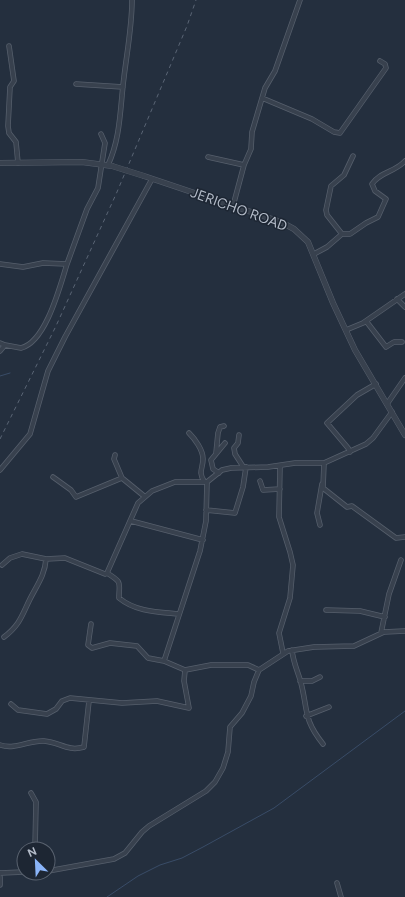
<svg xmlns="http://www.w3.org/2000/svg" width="405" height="897" font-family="Figtree,sans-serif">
  <rect width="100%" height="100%" fill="#242f3e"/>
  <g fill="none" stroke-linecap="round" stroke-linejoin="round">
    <path stroke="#394c67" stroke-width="1" d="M0,376L10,373
      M107,897L138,876L160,865L182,858L203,847L274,808L405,711"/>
    <defs>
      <path id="minor" d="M9,46L14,81L10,87L8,126L9,133L16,142L18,163
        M76,84L123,87
        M262,98L312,119L334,132L340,133L386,68L385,64L380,61
        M208,157L244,165
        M108,165C121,137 120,107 124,77C127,52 132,26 132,0
        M233,206L244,165L251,149L252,132L265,88L275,71L300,0
        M342,234H350L366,223L378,217L386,199L375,191L372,184C380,172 395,172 405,161
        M314,254L327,247L342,234L327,215L326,210L331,186L344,175L353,156
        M0,264L23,267L43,263L67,264L87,209L98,188L105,143L101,134
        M397,299L405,307
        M366,321L386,347L394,342H402
        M346,330L363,323L405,294
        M0,343L5,345L0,351
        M5,345L21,348C46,342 60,286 67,264
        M387,404L405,378
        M189,433C195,439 203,450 203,459C203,468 198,472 204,481
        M239,435L238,443L234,448L235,454L244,468
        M350,452L348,448L327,423L357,395L376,384
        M216,453L218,433L220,427L224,426
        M115,455L114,459L122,478
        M324,463L323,488L347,507L352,506L396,538L405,537
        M280,466L279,517L290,552L293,565L290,598L279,633L283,653
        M0,470L30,434L48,371L65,337L152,179
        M219,473L213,469L211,460L225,443
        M53,477L71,490L76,497L122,478L144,496
        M260,481L263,490L280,489
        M206,510L235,513L243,487L246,467
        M131,521L203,540
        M320,525L317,513L322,484
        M2,565L10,558L22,554L46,559L65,558L105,574L107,573L138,503L152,491L175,482H207L222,470L231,468L268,467L295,463H324L366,444L373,438L392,412
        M107,573C123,583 119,582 119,598C136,612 158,612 179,614
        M326,610L360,611L385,617
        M91,624L88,645L92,648L110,643L137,646L148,658L164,661L185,670L211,665H248L259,670
        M381,633L389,594L401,560
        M4,637C20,625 22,615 30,599C37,585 45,575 46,559
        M292,650C293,662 298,672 301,683C308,710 303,719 323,744
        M164,661L200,551L206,521L207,482
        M300,681H312L320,677
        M11,704L18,710L47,714L56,709L62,701L70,698L122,703L157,701L189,708L184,681L185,670
        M306,716L329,707
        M0,745C16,750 29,740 44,741C60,742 67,752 84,747L89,701
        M31,793L36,802L35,849
        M48,871L114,859L125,853L142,832L149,826L206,791L215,782L223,768L228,752L230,727L242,713L251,696L254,682L259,670L288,651L314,647L354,646L384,632L405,631
        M0,873L24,872
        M0,877V885
        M337,883L341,897"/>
      <path id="tertiary" d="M0,163L82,162L112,166
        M144,176L281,222L294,229L308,242L333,303L355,350L405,435"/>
    </defs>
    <use href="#minor" stroke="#565f6c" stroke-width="5.5"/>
    <use href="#tertiary" stroke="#565f6c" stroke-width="6"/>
    <use href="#minor" stroke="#38414e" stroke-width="4"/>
    <use href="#tertiary" stroke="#38414e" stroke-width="5"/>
    <path stroke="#5a6575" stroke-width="1" stroke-dasharray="4 4" stroke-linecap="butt" d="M0,439L56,326L117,192L187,26L196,0"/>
    <defs>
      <path id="tertiary-bridge" d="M112,166L144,176"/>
    </defs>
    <use href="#tertiary-bridge" stroke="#565f6c" stroke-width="6" stroke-linecap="butt"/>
    <use href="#tertiary-bridge" stroke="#38414e" stroke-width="5"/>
  </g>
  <g text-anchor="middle" stroke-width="3" stroke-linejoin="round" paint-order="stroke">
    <g font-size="14" fill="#b4bcc9" stroke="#1d2633">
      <text transform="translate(239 209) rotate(20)" y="5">JERICHO ROAD</text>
    </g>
  </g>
  <g transform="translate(36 861) rotate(336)"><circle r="19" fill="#1d2633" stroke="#59626f"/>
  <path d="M0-3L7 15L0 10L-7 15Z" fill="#8ab4f8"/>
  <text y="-6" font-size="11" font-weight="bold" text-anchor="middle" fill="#b4bcc9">N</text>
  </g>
</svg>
